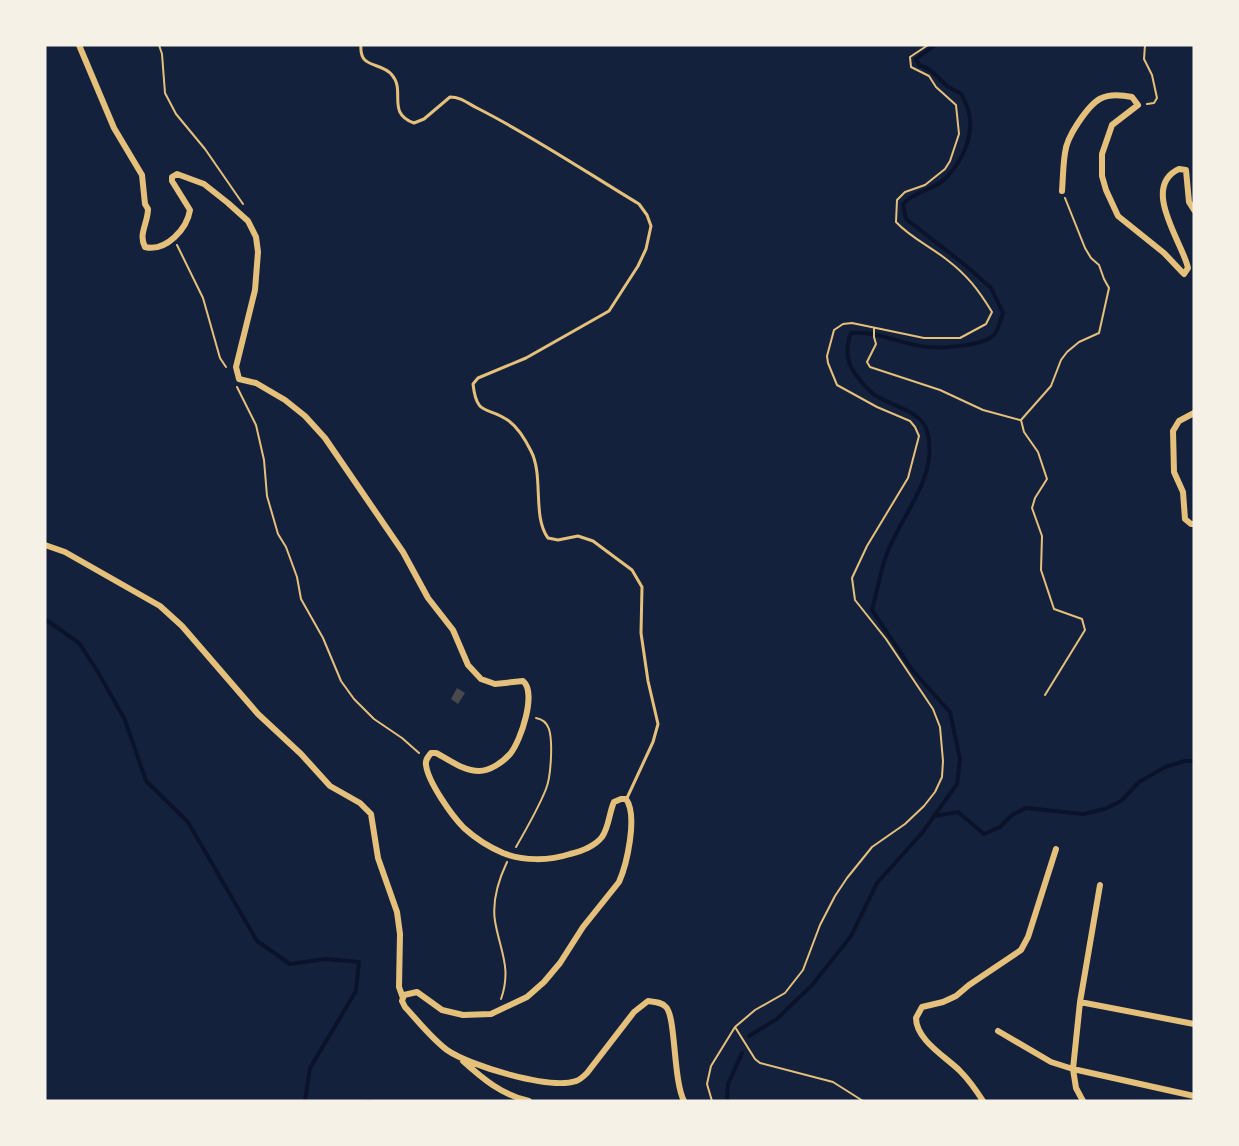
<svg xmlns="http://www.w3.org/2000/svg" width="1239" height="1146" font-family="'Titillium Web',sans-serif">
  <rect width="100%" height="100%" fill="#14213d"/>
  <g fill="none" stroke-linecap="round" stroke-linejoin="round">
    <path stroke="#0b132b" stroke-width="4" d="M45,619L79,643L98,672L125,720L146,781L188,822L257,941L290,964L326,959L359,962L356,991L310,1068L305,1101
      M934,816L958,812L984,834L1000,827L1012,815L1026,808L1083,814L1105,809L1121,801L1139,782L1165,767L1185,761H1194
      M749,1036L777,1019L813,984L851,936L877,883L922,833L957,784L960,759L950,712L913,671L872,610C877,592 880,573 886,556C900,516 940,477 927,431C921,409 888,406 872,393C865,387 859,379 854,372C846,360 846,346 851,333C876,331 897,342 920,346C937,349 981,347 994,335C998,330 1001,319 1003,313L991,288L965,265L906,219L903,204C914,191 933,191 946,178C965,158 978,128 965,102C965,101 962,95 961,94C956,90 949,89 945,84C936,76 932,69 919,65L916,59L935,45
      M367,1101H371
      M727,1101L728,1084L742,1053"/>
  </g>
  <path fill="#48494c" d="M457,688L465,693L458,704L451,699Z"/>
  <g fill="none" stroke-linecap="round" stroke-linejoin="round">
    <path stroke="#e5c07b" stroke-width="2" d="M159,45L162,54L165,93L176,114L205,149L243,204
      M1145,45L1144,59L1152,75L1157,98L1154,103L1147,104
      M177,245L203,298L220,358L226,367
      M874,329V337L876,344L867,362L870,367L940,390L983,410L1020,420
      M237,387L256,425L264,460L267,496L278,534L286,547L297,577L301,599L323,638L341,681L354,699L374,719L402,738L419,753
      M1045,695L1085,630L1082,619L1054,609L1041,570L1042,536L1032,508L1035,498L1047,479L1038,452L1024,432L1021,420L1051,386L1061,360L1067,352L1079,342L1099,333L1109,288L1104,279L1099,265L1091,258L1085,248L1065,198
      M516,847C527,828 538,809 546,789C551,777 553,742 549,729C547,723 542,719 536,718
      M501,999C512,968 500,951 495,921C492,902 499,879 507,862
      M735,1027L755,1059L760,1063L833,1082L863,1101
      M712,1101L707,1084L711,1066L735,1027L755,1010L785,993L803,970L820,925L835,896L847,878L872,847L905,824L924,806L935,792L942,777L943,761L940,727L933,709L886,639L855,600L852,578L867,546L908,478L919,436L915,427L910,421L877,407L837,385L828,363L827,356L834,330L843,324L852,323L924,338H960L986,324L992,312C978,289 967,275 946,259C929,246 910,237 896,222L897,200L905,192L925,185L945,169L950,161L959,134L956,105L936,87L929,76L911,67L910,57L928,45"/>
    <path stroke="#e5c07b" stroke-width="3" d="M361,45C359,70 381,61 392,75C406,91 386,113 414,123L424,119L450,97C462,97 468,104 479,109C534,137 586,172 639,204L647,215L651,226L646,249L638,266L609,311L526,358L478,378L473,384C477,418 487,405 509,421C517,427 526,441 531,451C544,476 532,516 548,538L558,540L578,536L593,541L632,570L642,587L641,633L648,681L658,724L653,742L627,798"/>
    <path stroke="#e5c07b" stroke-width="6" d="M79,45L114,128L142,175L145,204L148,209C148,223 138,234 145,247C166,252 187,229 190,210L172,181V177L177,174L204,184L228,203L248,221L256,237L258,252L255,290L236,367L239,379L256,383L285,400L305,416L325,438L403,552L428,598L453,630L468,665L481,679L495,684L523,681C537,692 521,741 510,754C503,762 490,771 479,771C463,771 450,760 436,753H431C428,757 425,760 426,765C428,782 452,816 464,828C475,838 489,847 503,853C523,861 549,861 570,854C582,851 594,847 602,837C609,827 609,813 614,802L621,799H626C638,815 627,864 619,882L583,927L560,963L544,982L527,997L491,1014L463,1015L442,1010L417,992L404,995L402,1001L405,1007C418,1021 431,1038 447,1050C470,1066 550,1090 576,1081C580,1080 584,1076 587,1073L634,1012L648,1001C655,1002 662,1002 666,1007C676,1017 673,1080 684,1101
      M1062,191C1063,178 1063,165 1065,153C1066,142 1072,132 1078,123C1094,99 1103,91 1132,97L1138,105L1112,125L1102,154V176L1106,190L1118,216L1164,253L1184,274L1188,268C1183,243 1140,187 1179,169L1186,170L1189,202L1194,210
      M1194,413L1179,421L1173,431L1174,472L1183,492L1185,519L1191,524H1194
      M45,545L65,552L160,606L182,626L258,714L301,754L330,786L360,803L371,814L378,858L397,912L400,934L399,987L403,998
      M1080,1002L1194,1024
      M998,1031L1051,1062L1073,1069L1194,1096
      M463,1061C483,1079 502,1095 529,1101
      M983,1101C976,1090 969,1080 960,1071C946,1057 916,1040 916,1018L922,1007L943,1002L956,996L969,985L1021,950L1028,937L1056,849
      M1083,1101L1076,1088L1073,1069L1080,1002L1100,885"/>
  </g>
  <rect width="1239" height="1146" fill="none" stroke="#f6f1e7" stroke-width="93"/>
</svg>
